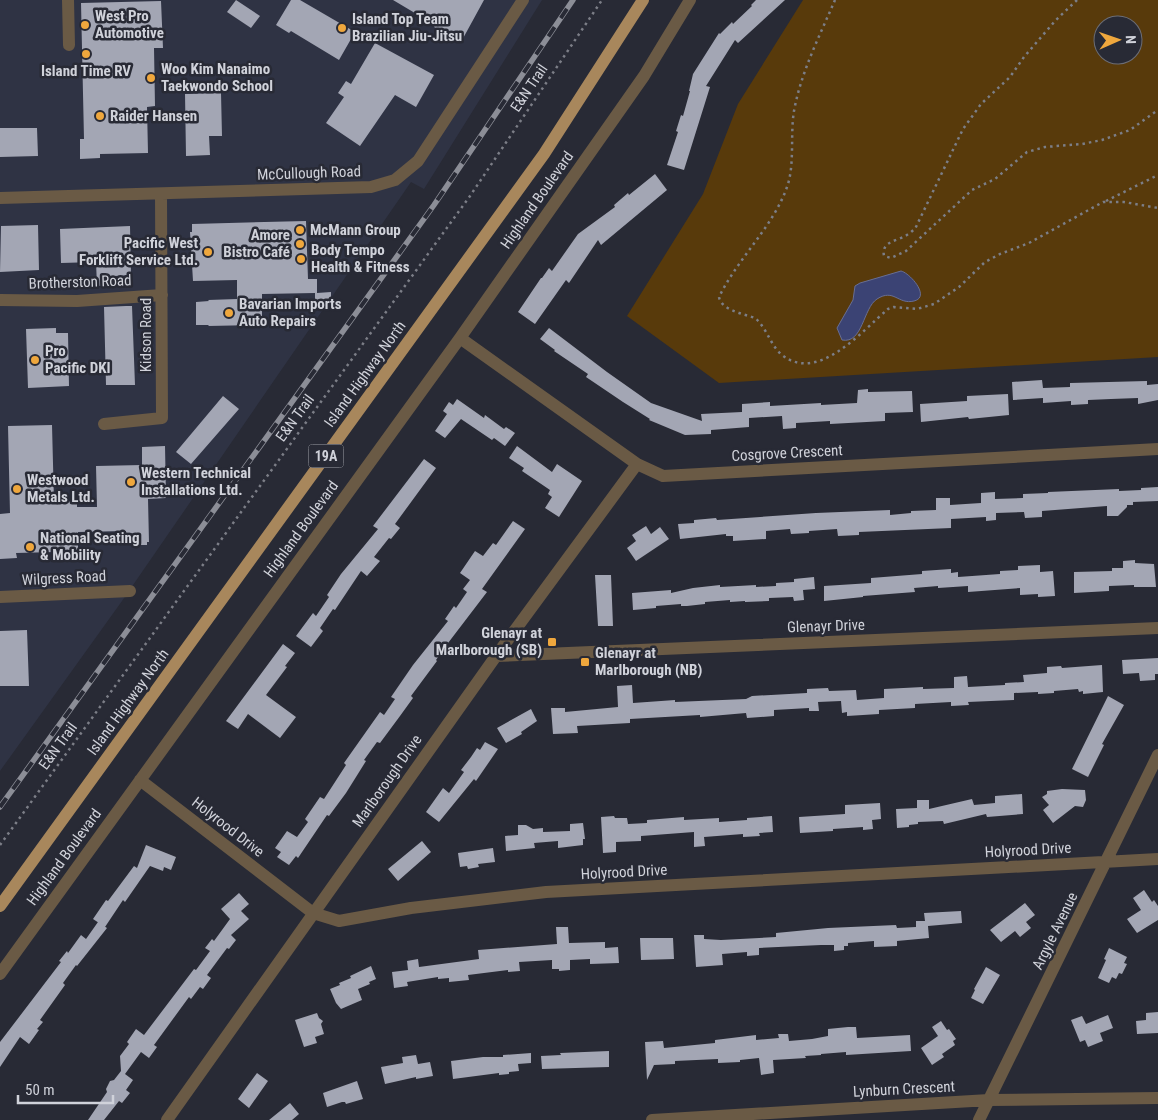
<svg xmlns="http://www.w3.org/2000/svg" width="1158" height="1120" font-family="'Roboto Condensed',sans-serif">
  <rect width="100%" height="100%" fill="#282a35"/>
  <path fill="#2f3344" d="M0,0H542L424,189L411,182L122,601L0,771Z"/>
  <path fill="#583a0b" fill-rule="evenodd" d="M803,0H1158V357L719,383L627,316L703,194L738,104ZM1103,25H1133V55H1103Z"/>
  <path fill="#3b4374" stroke="#686e93" d="M901,271C910,273 931,297 914,301C898,305 894,288 877,299C863,308 863,344 842,340L837,328L853,300L855,286L860,283Z"/>
  <path fill="#a3a6b4" d="M236,0L260,16L251,28L227,12Z
    M291,0H300L355,32L339,60L291,31L289,33L276,25Z
    M393,0H484L461,42L434,27L435,25Z
    M756,0H785L738,43L735,40L706,86L710,87L684,170L667,165L678,132L676,131L681,115L683,116L690,91H689L693,74L719,33L720,34L732,22L733,24L752,6L751,5Z
    M161,1L163,48H154L155,106L147,107L148,153L100,154V158L80,159V139H84L81,3Z
    M375,43L434,75L416,107L395,95L360,146L326,123L344,97L338,93L346,81L351,84Z
    M221,93L222,136H209L210,155L186,156L185,94Z
    M0,128H37L38,156L0,157Z
    M655,174L667,190L601,245L598,240L569,283L566,280L535,324L518,312L541,278H542L549,268L552,271L578,234L615,207L614,205L628,193L629,195Z
    M306,221L308,279H317V293L331,292V305H326V310H315V293L262,294V325L208,326L209,325H196V302L209,301L208,300L237,299V280L193,281L190,232H192V224Z
    M38,225L39,270L0,272L1,226Z
    M130,226L131,275L115,276V285L97,286L96,262L61,263L60,229Z
    M126,306H132L135,385H106L104,307Z
    M56,328V333H68L69,386L28,388L26,329Z
    M549,328L607,372L651,403L702,421L701,414L742,412V404L770,402V406L821,403V405L857,403L858,390L868,389V392L912,391L913,412L885,413V421L830,424V421L796,423V428L783,429L782,416L749,418V427L711,430V434L685,435L649,420L650,419L623,402L586,377L588,374L554,351L555,350L540,339Z
    M1042,380L1043,388L1070,387V383L1147,381V385L1158,384V400L1138,404V398L1111,399L1088,400V404L1071,405V401L1043,403V398L1013,400L1012,382Z
    M1008,394L1009,415L969,419L968,417L921,422L920,404L967,401V396Z
    M223,396L239,409L191,464L176,452Z
    M457,399L484,418L485,415L504,429L506,427L515,433L505,446L494,438L492,440L461,419L445,438L435,431L447,414L443,411L449,402L453,405Z
    M52,425L54,502L77,501V507H97L96,466L142,465V447L165,446L166,498L148,499L149,542H147V545H126V531L78,532V553L55,554V552L16,553L17,558L0,559V514L10,513L8,426Z
    M517,446L552,472L557,464L582,481L559,517L545,508L552,497L548,494L550,490L522,471L524,468L509,458Z
    M424,459L436,468L395,524L400,528L391,539L389,538L374,557L380,561L367,576L361,571L335,610L333,609L320,628L323,631L311,647L296,636L313,613L316,616L329,597L327,595L341,574L378,529L373,526Z
    M1158,487V501L1133,502V505H1127V507L1118,516H1107V506L1042,511V517L1025,518L1024,512L996,513V520L986,521V517L951,519V528L859,532V535L838,536L837,529L809,531V533L791,534L790,529L766,531V539L733,541V536H726V534L680,539L678,524L694,523V520L716,518L717,520L816,513L890,510V515L911,513V511L936,510V498H950V505L981,503V493L995,492V499L1023,498V494L1048,493V492L1119,489V491L1141,490V488Z
    M513,521L525,529L482,589L487,592L445,647L436,660L437,661L411,696L413,698L400,716L380,743L377,742L364,760L366,761L346,793L329,816L327,815L298,858L296,856L289,865L277,857L281,852L275,848L287,831L297,837L308,822L305,819L320,797L324,799L346,765L344,763L380,712L384,715L395,699L391,697L413,665L448,621L445,619L454,606L456,608L467,592L463,589L470,580L460,573L475,551L483,556L493,543L496,545Z
    M646,526L651,534L660,527L669,539L636,561L627,548L636,541L632,535Z
    M1135,560V563L1154,564L1156,587H1134V585L1109,586V591L1074,593V572L1112,571V568H1123V561Z
    M1040,565V572L1053,571L1055,596L1038,597V594L1020,595V588L968,592V586L938,588V586L914,588L915,592L863,596V597L824,601V586L871,583V578L922,574V571L951,569V573L958,572V577L1000,574V571L1018,570V566Z
    M595,575H611L613,626H598Z
    M814,577L815,589L803,590L804,600L794,601L793,597L769,598V601L745,602V601L730,602V600L705,602V604L687,606H681V604L656,606V608L633,610L632,593L671,590V593L693,588L720,585V587L756,585V587L776,586V583L794,582V579Z
    M27,630L29,686H0V631Z
    M283,644L295,653L285,666L287,667L266,695L296,717L280,738L248,714L238,729L226,721Z
    M1158,658V674H1155V680L1140,681L1139,673L1123,674L1122,660Z
    M1102,665L1103,692L1083,694V691L1079,692L1078,689L1054,691V693L1038,694V692L1014,693V700L968,702L969,705L951,706V702L915,704V708L879,710V714L847,716V712L842,713L841,701L818,702L819,711H809V708L774,710V716L747,718L746,713L700,717V715L630,719V723L577,726L578,733L553,734L551,708H565V712L618,707L617,686L632,685L633,703L675,700V702L746,699L752,696L807,693V689L828,688L829,691L856,690L857,700L884,698V689L923,687V689L954,688V677L967,676L968,687L1005,685V683L1024,682L1023,675L1047,673V667L1061,666L1062,668Z
    M1108,696L1124,705L1102,744L1104,745L1088,777L1072,769Z
    M531,709L537,721L521,732L522,734L506,743L497,728Z
    M485,742L498,749L476,781L474,779L439,822L426,812L443,788L449,793L464,772L461,770L471,757L477,748L480,750Z
    M1062,789L1085,790L1086,800L1083,807L1075,806L1053,823L1043,810L1049,805L1042,797L1047,794V791Z
    M1022,794L1023,814L987,817L986,814L944,824L943,821L918,822V824L909,825V827L897,828L896,809L917,808V800H929V809L972,799L974,805L995,803V796Z
    M880,803L881,819L872,820L873,829L863,830V827L833,829V831L800,833L799,817L845,814V805Z
    M614,816L615,818H627L628,824L647,823V820L684,817V820L719,818V822L747,820V818L772,816L773,832L759,833L760,836L743,837V834L704,837L705,846L694,847V832L641,836V841L616,842V852L603,853L601,817Z
    M583,823L585,839H583V845L558,848V841L534,843L535,848L506,851L505,836L518,835V825H526L533,829L543,828V832L570,831V824Z
    M422,841L431,852L398,881L388,869Z
    M146,845L176,857L171,870L164,867L163,871L150,866L125,902L123,900L105,927L93,919L106,900L108,901L134,866L137,868Z
    M493,848L495,862L478,864L479,867L468,869L467,866L460,867L458,853Z
    M1144,890L1152,902L1154,900L1158,906V920L1137,933L1127,919L1141,910L1133,898Z
    M239,893L249,904L241,911L249,919L231,935L236,940L229,949L227,948L207,975L211,978L203,989L200,987L191,999L189,997L154,1045L157,1047L149,1058L141,1052L125,1074L133,1080L126,1090L130,1093L122,1103L119,1101L104,1120H88L107,1092L106,1089L110,1081L114,1080L121,1071L120,1056L129,1044L127,1042L136,1029L144,1035L194,969L196,970L210,951L205,948L212,939L214,941L230,919L221,909Z
    M1025,903L1035,915L1026,922L1031,928L1020,937L1015,931L1001,942L990,930Z
    M961,911L962,923L928,926L929,938L897,941V946L874,947V941L848,943V946H844V950L834,951V945H821L759,948V955L747,956V952L722,954L723,965L696,967L694,935H704V939L721,940L776,937V933L828,928L896,925L897,928L916,927V921H925L924,913Z
    M98,922L107,928L77,966L76,965L63,983L65,985L40,1020L43,1022L37,1029L39,1030L29,1044L20,1037L0,1067V1042L61,962L59,961L67,951L68,953L81,935L86,939Z
    M556,927H568L569,943L605,942V948L618,947L619,963L590,964V959L570,960V970L559,971V969H552V960L519,962L520,971L508,972V970L468,975L469,980L449,982V978L438,979V977L407,982L408,986L394,988L392,972L408,970L407,961L418,959L419,967L479,959L478,950L557,944Z
    M640,938H673L674,959L641,960Z
    M1109,948L1127,957L1124,963L1127,964L1122,974L1119,973L1116,979L1112,977L1109,983L1098,978L1106,960L1104,959Z
    M371,966L376,979L369,982L370,984L358,989L362,1000L341,1009L336,1003L330,989L340,985L339,983L351,978L350,976Z
    M986,967L1000,975L983,1004L971,998L975,990L974,989Z
    M1158,1012V1033L1137,1034L1136,1021L1146,1020V1013Z
    M317,1013L319,1018L323,1021L321,1024L324,1034L315,1037L317,1043L304,1047L295,1020Z
    M1108,1015L1113,1028L1100,1033L1103,1041L1088,1047L1085,1040L1080,1042L1071,1020L1082,1016L1086,1024Z
    M941,1021L947,1030L949,1029L956,1039L953,1041L955,1045L942,1054L944,1057L932,1065L921,1048L938,1036L932,1027Z
    M848,1027H856L857,1038L910,1035L911,1051L846,1055V1052L821,1054V1055L805,1056L806,1058L773,1060L774,1073L761,1075L759,1058L740,1060V1062L718,1063V1059L675,1061V1064L654,1065L647,1080L645,1042L663,1041L664,1048L715,1043V1040L756,1035V1040L779,1038L778,1034H788L789,1041L812,1039L828,1036V1029Z
    M609,1051V1067L542,1069L541,1056L561,1055L560,1053Z
    M531,1053V1063L518,1064L519,1071L509,1072V1074L499,1075V1073L453,1079L451,1061L483,1057H503V1055Z
    M416,1055L418,1064L430,1062L433,1076L416,1079V1077L385,1084L381,1067L403,1063L402,1057Z
    M257,1073L268,1081L249,1108L238,1099Z
    M357,1081L363,1099L346,1104L345,1102H342L327,1107L323,1093Z
    M290,1103L299,1114L292,1120H269Z"/>
  <g fill="none" stroke-linecap="round" stroke-linejoin="round">
    <path stroke="#7c7e87" stroke-width="2.5" stroke-dasharray="2.5 4" stroke-linecap="butt" d="M835,0C820,35 801,72 794,111C790,135 795,165 787,187C773,227 738,258 719,297C721,310 744,314 755,318C767,328 770,345 782,355C818,384 863,330 888,309L894,307L917,309L934,304L959,287L985,262L1000,254L1029,243L1103,202H1124L1158,208
      M1077,0L1055,21L1024,57L1010,77L981,104L963,129L915,229C912,231 909,234 905,236C896,241 881,242 884,256L891,258L906,251L972,190L995,179L1027,152L1045,147L1082,144L1102,140L1130,130L1158,110
      M1106,201L1158,175
      M0,845L470,196L602,0"/>
    <path stroke="#6a5a45" stroke-width="12" d="M68,0L69,45
      M0,198L371,187L395,180L418,161L523,0
      M0,300L77,301L162,295
      M460,338L637,464L663,476L1158,449
      M104,424L162,418L161,194
      M0,597L130,591
      M496,656L1158,628
      M140,780L313,913L339,921L411,908L546,892L1158,859
      M0,974L460,338L644,76L690,0
      M167,1120L496,656L637,464
      M652,1120L989,1100L1158,1098
      M979,1120L1158,755"/>
    <path stroke="#a8875c" stroke-width="12" d="M0,906L544,154L643,0"/>
    <defs>
      <path id="rail" d="M0,807L434,205L573,0"/>
    </defs>
    <use href="#rail" stroke="#8c8e97" stroke-width="5.5"/>
    <use href="#rail" stroke="#282a35" stroke-width="4" stroke-dasharray="11" stroke-linecap="butt"/>
  </g>
  <g fill="#efa73d" stroke="#282a35" stroke-width="2">
    <circle cx="85" cy="25" r="5"/>
    <circle cx="342" cy="28" r="5"/>
    <circle cx="86" cy="54" r="5"/>
    <circle cx="151" cy="78" r="5"/>
    <circle cx="100" cy="116" r="5"/>
    <circle cx="300" cy="230" r="5"/>
    <circle cx="300" cy="244" r="5"/>
    <circle cx="208" cy="252" r="5"/>
    <circle cx="301" cy="259" r="5"/>
    <circle cx="229" cy="313" r="5"/>
    <circle cx="35" cy="360" r="5"/>
    <circle cx="131" cy="482" r="5"/>
    <circle cx="17" cy="489" r="5"/>
    <circle cx="30" cy="547" r="5"/>
    <rect x="547" y="637" width="10" height="10" rx="2.5"/>
    <rect x="580" y="657" width="10" height="10" rx="2.5"/>
  </g>
  <g text-anchor="middle" stroke-width="5" stroke-linejoin="round" paint-order="stroke">
    <rect fill="#282a35" stroke="#9ea0a8" stroke-width="1" x="308.5" y="444.5" width="35" height="23" rx="4"/>
    <g font-size="14" font-weight="bold" fill="#d0d2da">
      <text x="326" y="461">19A</text>
    </g>
    <g font-size="15" font-weight="bold" fill="#d0d2da" stroke="#282a35" text-anchor="start">
      <text x="95" y="21">West Pro<tspan x="95" dy="17">Automotive</tspan></text>
      <text x="352" y="24">Island Top Team<tspan x="352" dy="17">Brazilian Jiu-Jitsu</tspan></text>
      <text x="161" y="74">Woo Kim Nanaimo<tspan x="161" dy="17">Taekwondo School</tspan></text>
      <text x="86" y="76" text-anchor="middle">Island Time RV</text>
      <text x="110" y="121">Raider Hansen</text>
      <text x="310" y="235">McMann Group</text>
      <text x="290" y="240" text-anchor="end">Amore<tspan x="290" dy="17">Bistro Café</tspan></text>
      <text x="198" y="248" text-anchor="end">Pacific West<tspan x="198" dy="17">Forklift Service Ltd.</tspan></text>
      <text x="311" y="255">Body Tempo<tspan x="311" dy="17">Health &amp; Fitness</tspan></text>
      <text x="239" y="309">Bavarian Imports<tspan x="239" dy="17">Auto Repairs</tspan></text>
      <text x="45" y="356">Pro<tspan x="45" dy="17">Pacific DKI</tspan></text>
      <text x="141" y="478">Western Technical<tspan x="141" dy="17">Installations Ltd.</tspan></text>
      <text x="27" y="485">Westwood<tspan x="27" dy="17">Metals Ltd.</tspan></text>
      <text x="40" y="543">National Seating<tspan x="40" dy="17">&amp; Mobility</tspan></text>
      <text x="542" y="638" text-anchor="end">Glenayr at<tspan x="542" dy="17">Marlborough (SB)</tspan></text>
      <text x="595" y="658">Glenayr at<tspan x="595" dy="17">Marlborough (NB)</tspan></text>
    </g>
    <g font-size="15" fill="#d0d2da" stroke="#282a35">
      <text transform="translate(529 88) rotate(-56)" y="5">E&amp;N Trail</text>
      <text transform="translate(309 173) rotate(-2)" y="5">McCullough Road</text>
      <text transform="translate(537 200) rotate(-55)" y="5">Highland Boulevard</text>
      <text transform="translate(80 282) rotate(-2)" y="5">Brotherston Road</text>
      <text transform="translate(146 335) rotate(-90)" y="5">Kidson Road</text>
      <text transform="translate(365 374) rotate(-54)" y="5">Island Highway North</text>
      <text transform="translate(295 418) rotate(-54)" y="5">E&amp;N Trail</text>
      <text transform="translate(787 453) rotate(-3)" y="5">Cosgrove Crescent</text>
      <text transform="translate(301 529) rotate(-54)" y="5">Highland Boulevard</text>
      <text transform="translate(64 578) rotate(-3)" y="5">Wilgress Road</text>
      <text transform="translate(826 626) rotate(-2)" y="5">Glenayr Drive</text>
      <text transform="translate(128 702) rotate(-54)" y="5">Island Highway North</text>
      <text transform="translate(58 746) rotate(-54)" y="5">E&amp;N Trail</text>
      <text transform="translate(387 781) rotate(-55)" y="5">Marlborough Drive</text>
      <text transform="translate(228 827) rotate(38)" y="5">Holyrood Drive</text>
      <text transform="translate(1028 850) rotate(-3)" y="5">Holyrood Drive</text>
      <text transform="translate(64 857) rotate(-54)" y="5">Highland Boulevard</text>
      <text transform="translate(624 872) rotate(-3)" y="5">Holyrood Drive</text>
      <text transform="translate(1055 931) rotate(-64)" y="5">Argyle Avenue</text>
      <text transform="translate(904 1089) rotate(-3)" y="5">Lynburn Crescent</text>
    </g>
  </g>
  <g transform="translate(1118 40) rotate(88)"><circle r="24" fill="#282a35" stroke="#6b6d77"/>
  <path d="M0-4L9 19L0 12L-9 19Z" fill="#efa73d"/>
  <text y="-8" font-size="14" font-weight="bold" text-anchor="middle" fill="#d0d2da">N</text>
  </g>
  <path d="M18 1095v8h95v-8" fill="none" stroke="#d0d2da" stroke-width="2.5"/>
  <text x="25" y="1095" font-size="15" fill="#d0d2da" stroke="#282a35" stroke-width="4" paint-order="stroke">50 m</text>
</svg>
